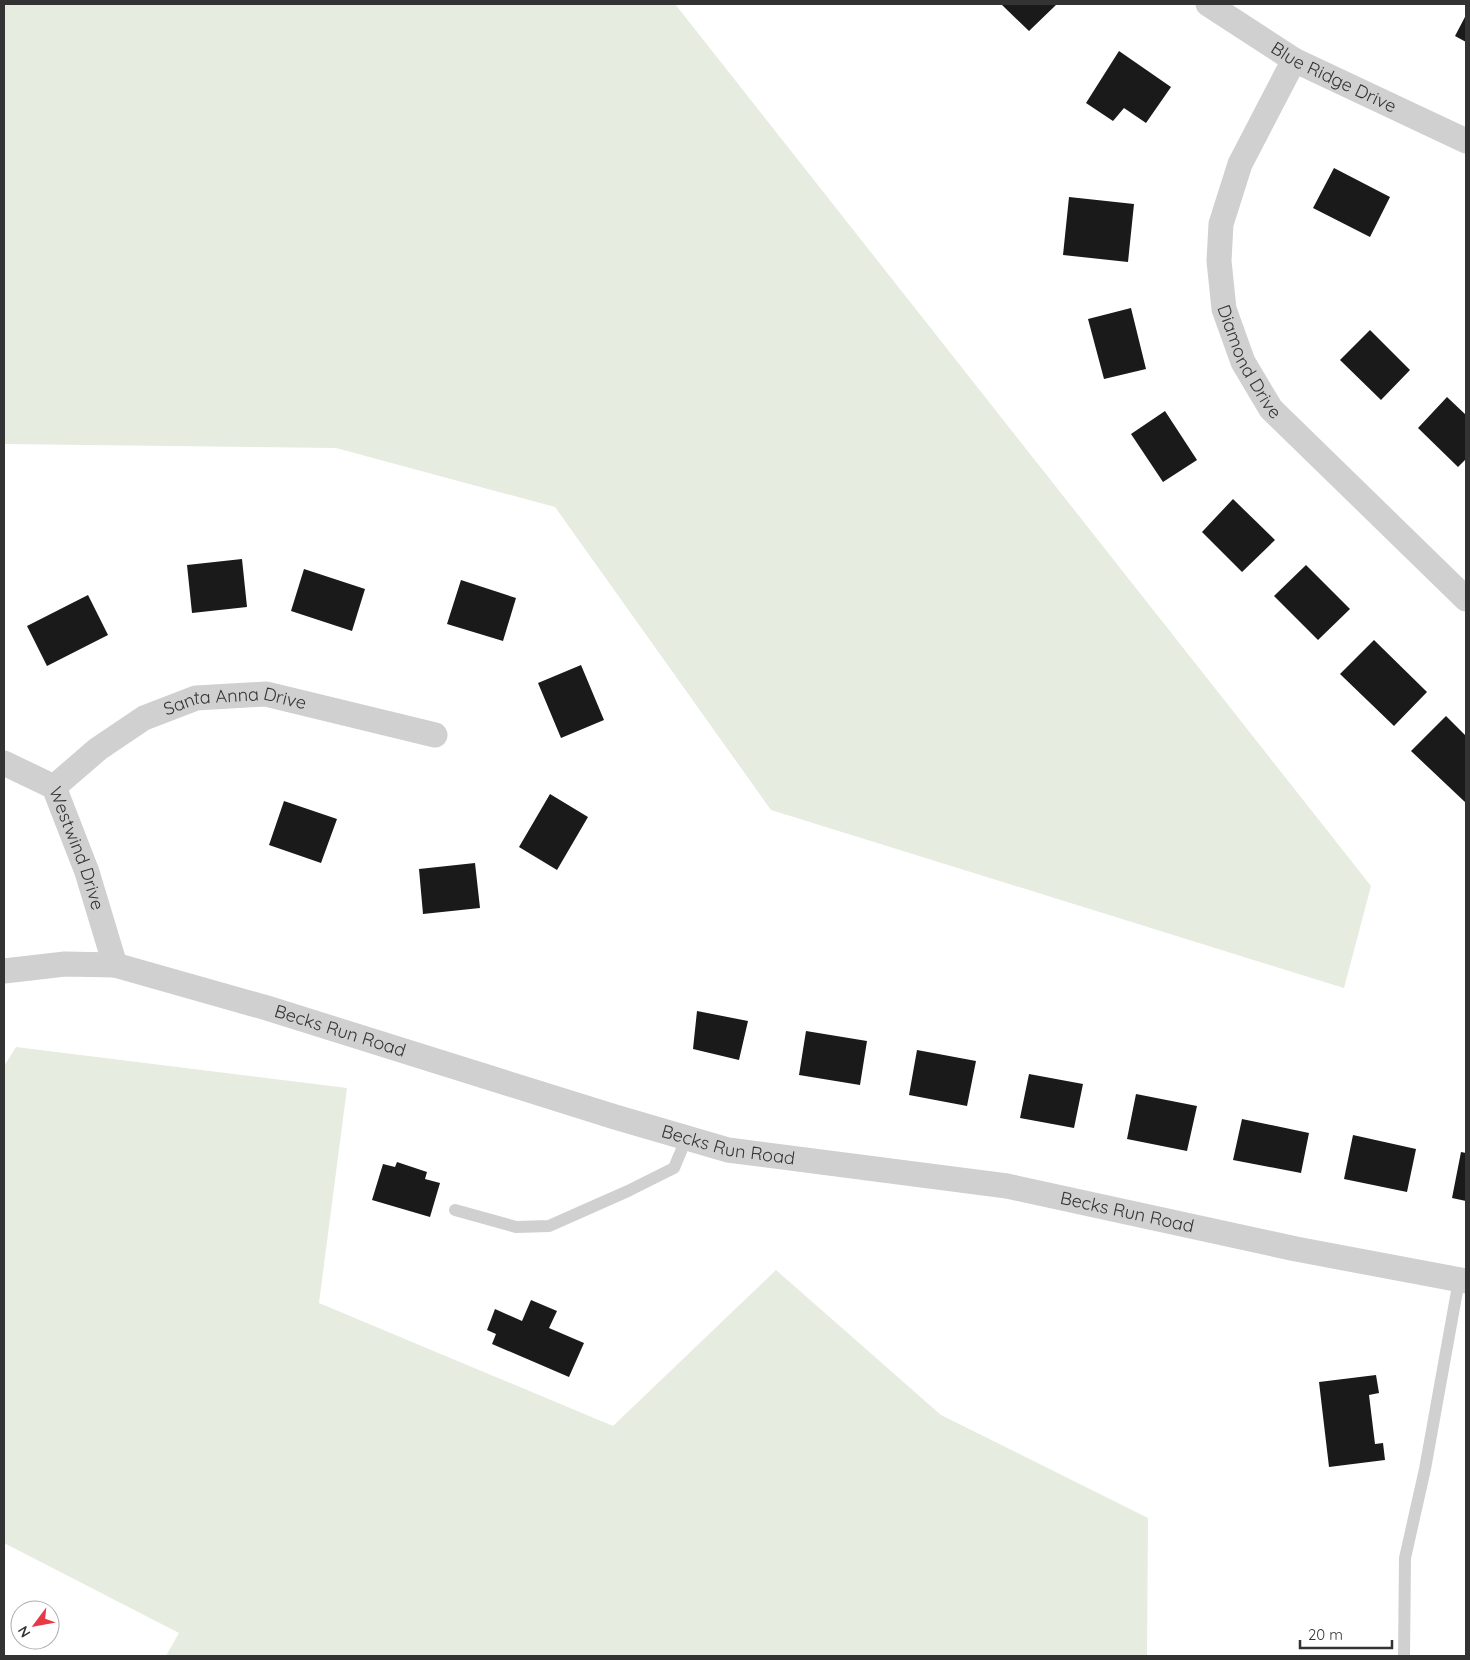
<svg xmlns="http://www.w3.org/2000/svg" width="1470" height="1660" font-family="Quicksand,sans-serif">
  <rect width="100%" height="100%" fill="#fff"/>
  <path fill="#e6ecdf" d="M4,4H675L1371,886L1344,988L771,810L555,507L336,448L4,444Z
    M16,1047L347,1088L319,1303L613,1426L776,1270L941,1415L1148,1518L1147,1656H166L179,1633L4,1543V1066Z"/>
  <path fill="#1a1a1a" d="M1001,4H1057L1029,31Z
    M1466,15V42L1455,36Z
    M1119,51L1171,87L1146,123L1124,108L1113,121L1086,103Z
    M1334,168L1390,197L1370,237L1313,208Z
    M1069,197L1134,204L1128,262L1063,255Z
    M1131,308L1146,369L1104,379L1088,319Z
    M1370,330L1410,370L1381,400L1340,360Z
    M1447,397L1466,415V459L1458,467L1418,428Z
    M1165,411L1197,460L1163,482L1131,434Z
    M1233,499L1275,540L1242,572L1202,532Z
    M242,559L247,607L192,613L187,565Z
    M1306,565L1350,609L1318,640L1274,596Z
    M304,569L365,589L352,631L291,611Z
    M461,580L516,598L503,641L447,624Z
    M88,595L108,635L47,666L27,626Z
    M1374,640L1427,692L1394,726L1340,674Z
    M581,665L604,720L561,738L538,683Z
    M1446,716L1466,736V803L1411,751Z
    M550,794L588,817L557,870L519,847Z
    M284,801L337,819L321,863L269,845Z
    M475,863L480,908L423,914L419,869Z
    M697,1011L748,1021L739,1060L693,1049Z
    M806,1031L867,1041L860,1085L799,1075Z
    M917,1050L976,1061L967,1106L909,1095Z
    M1029,1074L1083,1084L1074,1128L1020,1118Z
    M1136,1094L1197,1106L1187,1151L1127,1139Z
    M1242,1119L1309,1133L1301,1173L1233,1160Z
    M1353,1135L1416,1149L1407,1192L1344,1179Z
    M1461,1152L1466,1153V1201L1452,1198Z
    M397,1162L427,1172L425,1179L440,1183L430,1217L372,1200L383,1164L395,1167Z
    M531,1300L557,1311L549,1328L584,1343L569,1377L492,1344L496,1334L487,1330L495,1309L522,1321Z
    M1376,1375L1379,1393L1369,1395L1375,1444L1383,1443L1385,1460L1329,1467L1319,1382Z"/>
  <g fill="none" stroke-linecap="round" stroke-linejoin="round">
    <path stroke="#d0d0d0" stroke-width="12" d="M455,1210L516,1227L549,1226L628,1191L674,1168L687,1137
      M1404,1656L1405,1558L1425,1469L1459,1280"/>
    <g stroke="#d0d0d0" stroke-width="25">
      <path id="s1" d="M1208,4L1294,60L1466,141"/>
      <path id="s2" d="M1294,60L1240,164L1221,224L1219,261L1224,309L1243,362L1271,409L1466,599"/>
      <path id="s3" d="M4,763L54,787L87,872L115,965"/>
      <path id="s4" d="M54,787L98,749L144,718L196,698L266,694L435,735"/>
      <path id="s5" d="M4,971L65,964L115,965L267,1008L615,1117L728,1150L1007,1186L1296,1249L1466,1281"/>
    </g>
  </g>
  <g text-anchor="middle" stroke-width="5" stroke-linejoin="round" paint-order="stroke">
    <g font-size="18" fill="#333" stroke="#fff">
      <text dy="6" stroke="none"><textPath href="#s1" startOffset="146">Blue Ridge Drive</textPath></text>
      <text dy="6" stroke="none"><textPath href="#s2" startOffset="324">Diamond Drive</textPath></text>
      <text dy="6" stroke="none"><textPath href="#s4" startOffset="208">Santa Anna Drive</textPath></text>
      <text dy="6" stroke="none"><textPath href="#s3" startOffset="121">Westwind Drive</textPath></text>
      <text dy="6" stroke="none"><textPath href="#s5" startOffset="346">Becks Run Road</textPath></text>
      <text dy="6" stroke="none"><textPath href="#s5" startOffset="751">Becks Run Road</textPath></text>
      <text dy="6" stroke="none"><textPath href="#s5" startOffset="1156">Becks Run Road</textPath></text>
    </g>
  </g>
  <rect width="1470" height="1660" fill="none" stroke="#333333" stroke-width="10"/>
  <g transform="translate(35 1625) rotate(238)"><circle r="24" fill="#ffffff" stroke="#adadad"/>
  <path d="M0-4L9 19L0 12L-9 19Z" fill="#e63946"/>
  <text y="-8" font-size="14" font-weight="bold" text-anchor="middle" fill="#333333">N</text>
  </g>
  <path d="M1300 1640v8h92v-8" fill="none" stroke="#333333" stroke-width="2.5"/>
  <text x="1308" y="1640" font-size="15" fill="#333333" stroke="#ffffff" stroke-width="4" paint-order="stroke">20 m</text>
</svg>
